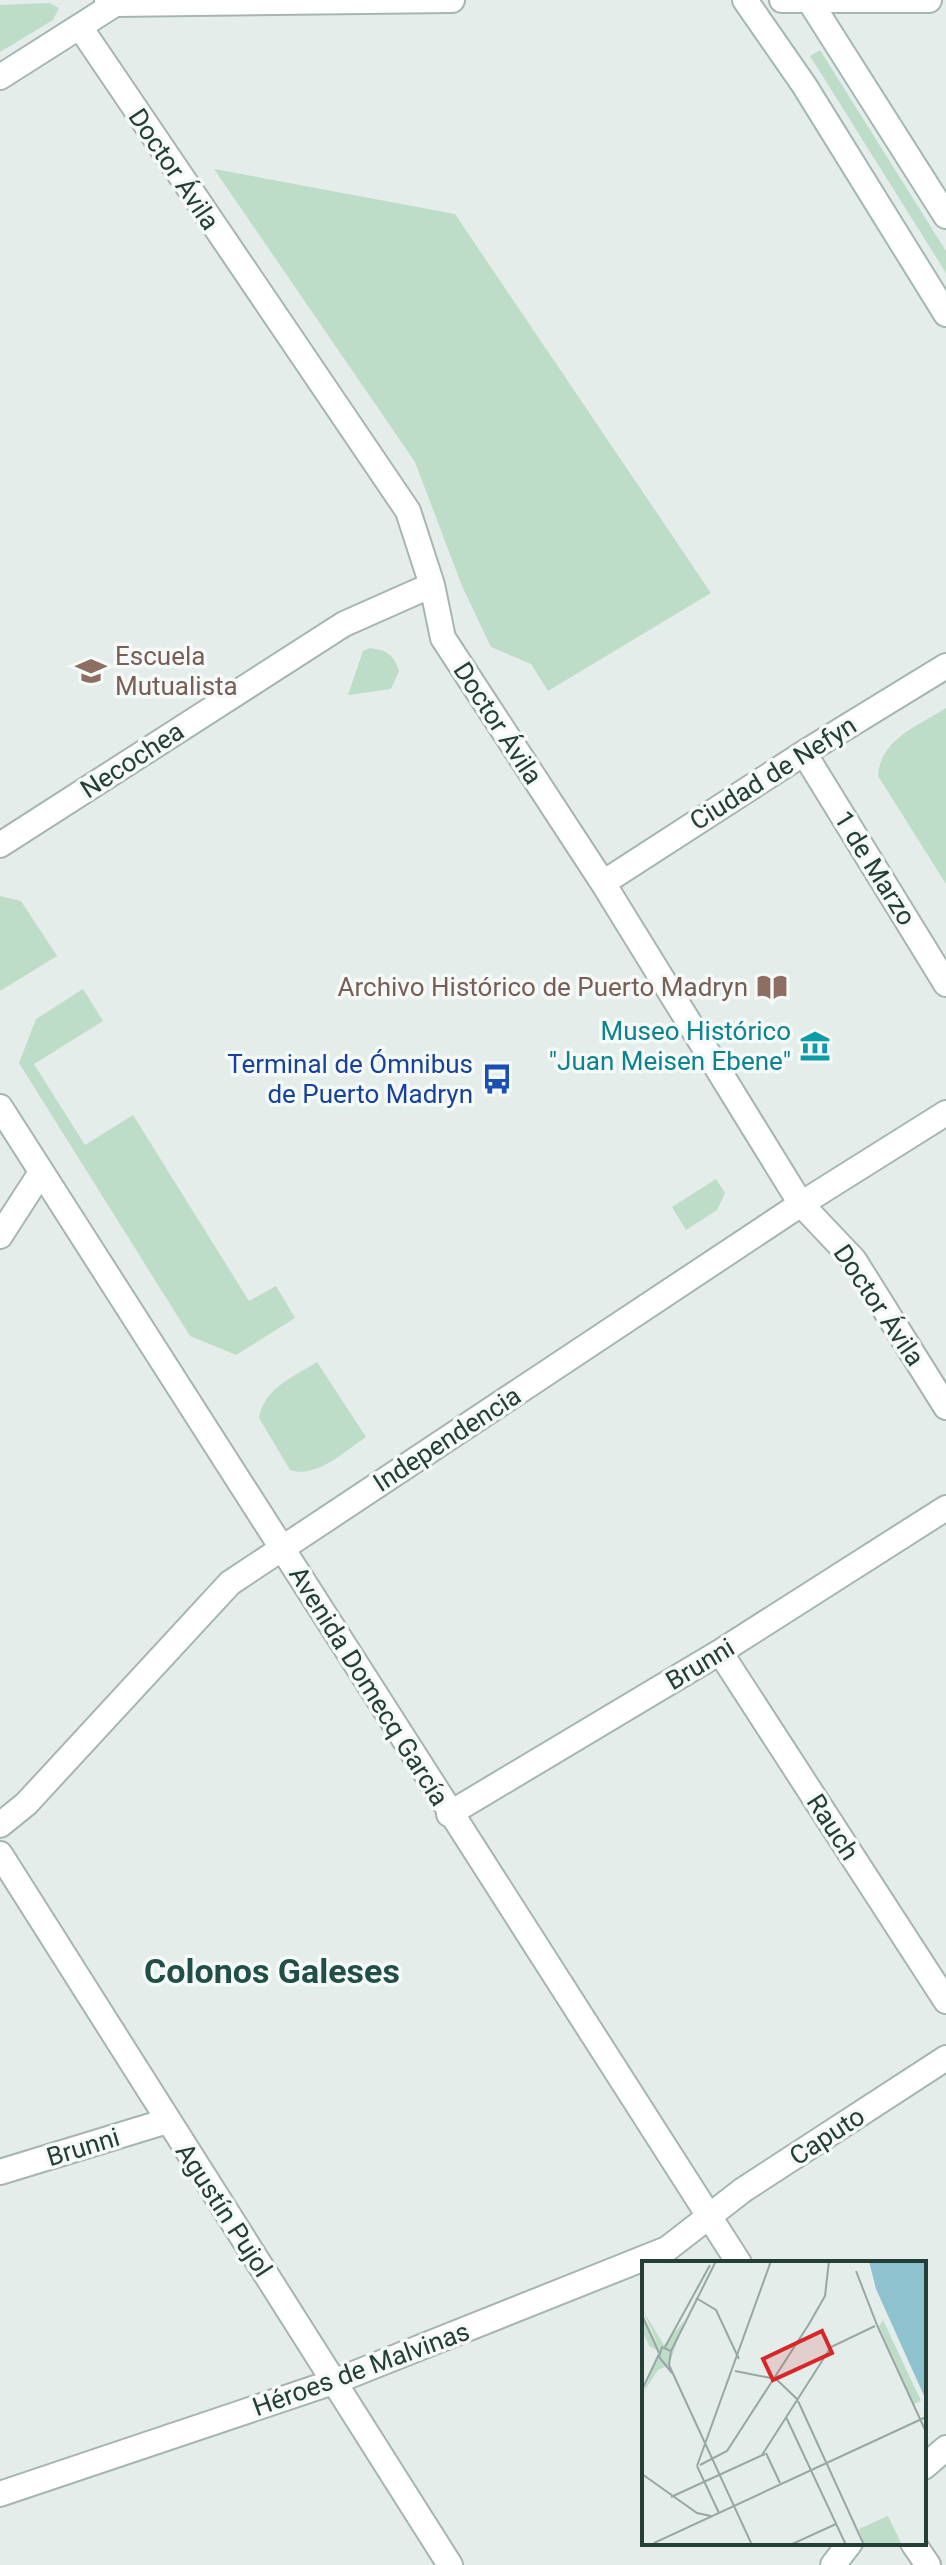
<svg xmlns="http://www.w3.org/2000/svg" width="946" height="2565" font-family="Roboto,sans-serif">
  <rect width="100%" height="100%" fill="#e4edea"/>
  <path fill="#beddc8" d="M 49,3 L 59,8 L 53,20 L 0,52 L 0,5 Z
    M 820,50 L 946,251 L 946,273 L 810,56 Z
    M 214,169 L 455,214 L 711,593 L 548,691 L 531,664 L 491,647 L 462,586 L 415,462 Z
    M 370,648 C 387,650 394,655 399,671 L 391,689 L 348,695 L 363,651 Z
    M 946,708 L 946,884 L 878,776 C 880,739 918,726 946,708 Z
    M 0,896 L 21,901 L 57,956 L 0,991 Z
    M 83,989 L 103,1021 L 34,1064 L 85,1145 L 133,1115 L 249,1301 L 276,1286 L 295,1318 L 236,1355 L 190,1336 L 19,1063 L 36,1019 Z
    M 716,1179 L 725,1193 L 717,1210 L 686,1230 L 672,1207 Z
    M 317,1362 L 366,1437 C 345,1451 316,1479 290,1470 L 259,1418 C 264,1388 292,1378 317,1362 Z"/>
  <g fill="none" stroke-linecap="round" stroke-linejoin="round">
    <g stroke="#a7b5b1" stroke-width="28">
      <path id="minor" d="M 107,0 L 115,4 L 452,0
        M 782,0 L 929,0
        M 80,27 L 408,511 L 432,585 L 443,638 L 603,883 L 801,1204 L 854,1260 L 946,1407
        M 0,77 L 115,4
        M 804,753 L 946,984
        M 0,845 L 344,624 L 432,585
        M 603,883 L 804,753 L 946,666
        M 0,1236 L 40,1174
        M 720,1652 L 946,2001
        M 449,1814 L 720,1652 L 946,1508
        M 0,1825 L 26,1804 L 230,1583 L 801,1204 L 946,1113
        M 0,1854 L 450,2565
        M 0,2172 L 167,2121
        M 0,2494 L 336,2381 L 667,2249 L 743,2190 L 946,2058"/>
    </g>
    <g stroke="#a7b5b1" stroke-width="28">
      <path id="tertiary" d="M 0,1107 L 739,2263
        M 913,2543 L 928,2565"/>
    </g>
    <g stroke="#a3b8b2" stroke-width="28">
      <path id="secondary" d="M 745,0 L 804,85 L 946,314
        M 809,0 L 946,216
        M 924,2467 L 946,2448
        M 833,2565 L 850,2543"/>
    </g>
    <use href="#minor" stroke="#fff" stroke-width="24"/>
    <use href="#tertiary" stroke="#fff" stroke-width="24"/>
    <use href="#secondary" stroke="#fff" stroke-width="24"/>
  </g>
  <defs>
    <g id="school-bare" transform="scale(2.4)"><path d="M0-5L7-2L0 1L-7-2ZM-4 1L0 2.5L4 1V4Q0 6-4 4Z" fill="#8d6e63" stroke="#f5f9f7" stroke-width="2.5" paint-order="stroke"/></g>
    <g id="library-bare" transform="scale(2.4)"><path d="M-6-4Q-3-5.5-.7-3.5V5Q-3 3-6 4ZM6-4Q3-5.5 .7-3.5V5Q3 3 6 4Z" fill="#8d6e63" stroke="#f5f9f7" stroke-width="2.5" paint-order="stroke"/></g>
    <g id="museum-bare" transform="scale(2.4)"><path d="M0-6L6-3V-2H-6V-3ZM-5-1h2V3h-2ZM-1-1h2V3h-2ZM3-1h2V3H3ZM-6 4H6V6H-6Z" fill="#0f9aa8" stroke="#f5f9f7" stroke-width="2.5" paint-order="stroke"/></g>
    <g id="bus-bare" transform="scale(2.4)"><path d="M-5-6H5V4H4V6H2V4H-2V6H-4V4H-5ZM-3.5-4V0h7V-4ZM-3.5 1.2v1.5H-2V1.2ZM2 1.2v1.5H3.5V1.2Z" fill="#1a4fb4" stroke="#f5f9f7" stroke-width="2.5" paint-order="stroke"/></g>
  </defs>
  <g fill-rule="evenodd">
    <use href="#school-bare" x="91" y="671"/>
    <use href="#library-bare" x="772" y="987"/>
    <use href="#museum-bare" x="815" y="1046"/>
    <use href="#bus-bare" x="497" y="1079"/>
  </g>
  <g text-anchor="middle" dominant-baseline="central" stroke-width="7" stroke-linejoin="round" paint-order="stroke">
    <g font-size="26" fill="#243e38" stroke="#f5f9f7">
      <text transform="translate(174 169) rotate(56)">Doctor Ávila</text>
      <text transform="translate(498 723) rotate(57)">Doctor Ávila</text>
      <text transform="translate(132 760) rotate(-33)">Necochea</text>
      <text transform="translate(773 773) rotate(-32)">Ciudad de Nefyn</text>
      <text transform="translate(875 868) rotate(58)">1 de Marzo</text>
      <text transform="translate(879 1305) rotate(56)">Doctor Ávila</text>
      <text transform="translate(447 1439) rotate(-33)">Independencia</text>
      <text transform="translate(700 1664) rotate(-31)">Brunni</text>
      <text transform="translate(369 1686) rotate(58)">Avenida Domecq García</text>
      <text transform="translate(833 1827) rotate(57)">Rauch</text>
      <text transform="translate(827 2136) rotate(-33)">Caputo</text>
      <text transform="translate(83 2147) rotate(-17)">Brunni</text>
      <text transform="translate(224 2210) rotate(57)">Agustín Pujol</text>
      <text transform="translate(361 2369) rotate(-20)">Héroes de Malvinas</text>
    </g>
    <g font-size="26" fill="#785e54" stroke="#f5f9f7" text-anchor="start">
      <text x="115" y="656">Escuela<tspan x="115" dy="30">Mutualista</tspan></text>
      <text x="748" y="987" text-anchor="end">Archivo Histórico de Puerto Madryn</text>
    </g>
    <g font-size="26" fill="#0d838f" stroke="#f5f9f7" text-anchor="end">
      <text x="791" y="1031">Museo Histórico<tspan x="791" dy="30">"Juan Meisen Ebene"</tspan></text>
    </g>
    <g font-size="26" fill="#164399" stroke="#f5f9f7" text-anchor="end">
      <text x="473" y="1064">Terminal de Ómnibus<tspan x="473" dy="30">de Puerto Madryn</tspan></text>
    </g>
    <g font-size="34" font-weight="bold" fill="#214f47" stroke="#f5f9f7">
      <text x="272" y="1971">Colonos Galeses</text>
    </g>
  </g>
  <g transform="translate(642 2261)">
    <rect width="284" height="284" fill="#e4edea"/>
    <path d="M 0,48 L 22,84 L 42,60 L 27,104 L 16,109 L 1,132 L 18,90 L 8,86 L 0,70 L 0,55 L 16,83 ZM 241,59 L 279,140 L 272,143 L 237,65 ZM 246,255 L 260,284 L 222,284 L 217,268 Z" fill="#beddc8"/>
    <path d="M 227,0 L 284,0 L 284,139 L 234,28 Z" fill="#8fc2cf"/>
    <path fill="none" stroke="#97a7a3" stroke-width="2" d="M 214,10 L 235,64M 54,37 L 74,49 L 97,98M 0,54 L 17,92M 235,64 L 284,171M 23,86 L 68,4M 29,90 L 74,0M 93,110 L 134,118 L 155,138M 30,112 L 17,96 L 20,86 L 29,90 L 27,104 L 110,284M 0,129 L 17,93M 156,140 L 222,284M 144,156 L 204,284M 124,192 L 138,222M 120,194 L 189,86 L 233,65M 58,204 L 85,190 L 167,63 L 183,35 L 187,0M 55,205 L 129,0M 55,205 L 77,252M 0,213 L 55,252 L 69,255M 29,236 L 123,193M 12,282 L 284,156M 148,284 L 194,263"/>
    <path fill="#d62828" fill-opacity="0.15" stroke="#d62828" stroke-width="4" d="M 180,70 L 190,92 L 131,119 L 121,98 Z"/>
    <rect width="284" height="284" fill="none" stroke="#243e38" stroke-width="4"/>
  </g>
</svg>
